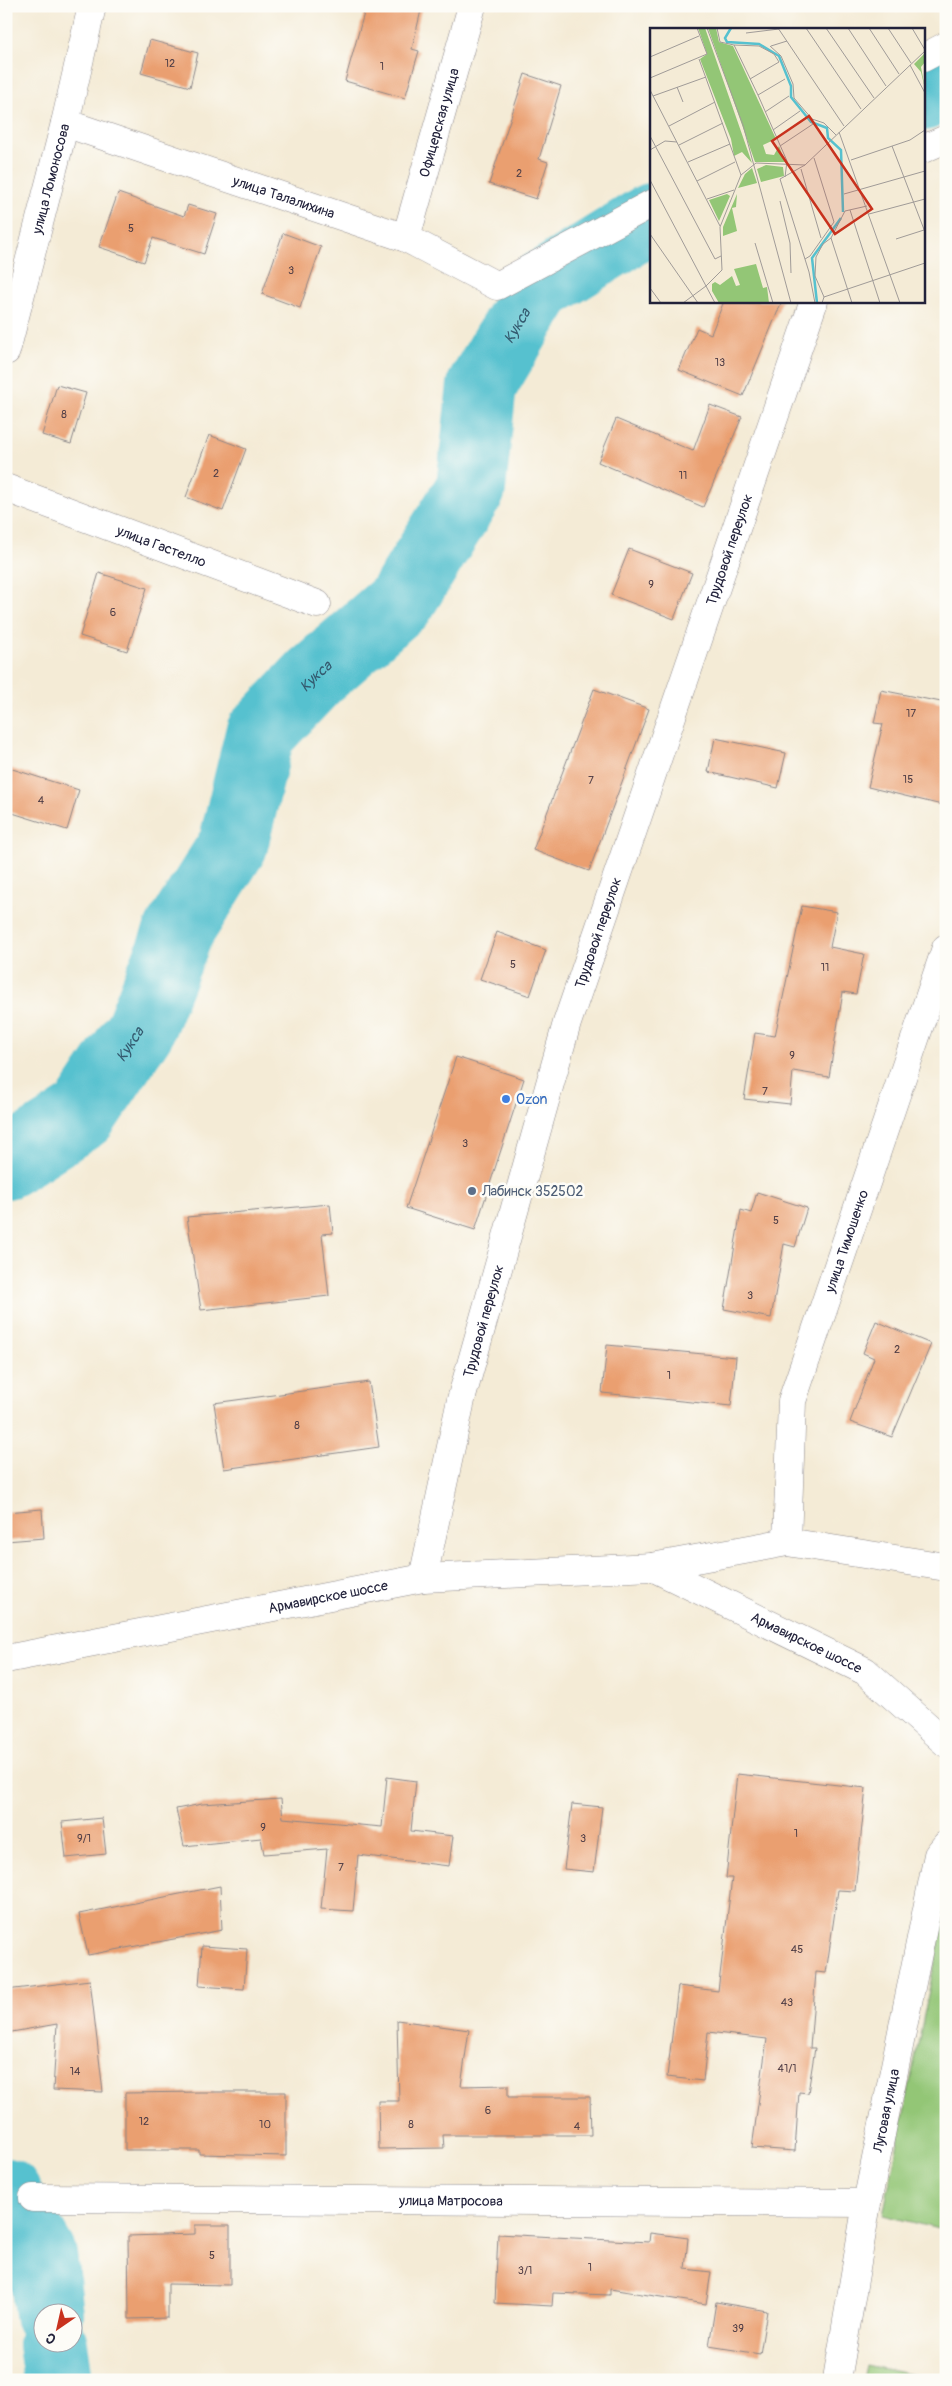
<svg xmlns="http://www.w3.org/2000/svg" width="952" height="2386" font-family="Pangolin,sans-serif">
  <rect width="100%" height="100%" fill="#fdfcf7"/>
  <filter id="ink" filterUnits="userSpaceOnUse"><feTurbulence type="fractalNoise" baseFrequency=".02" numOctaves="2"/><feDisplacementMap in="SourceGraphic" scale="10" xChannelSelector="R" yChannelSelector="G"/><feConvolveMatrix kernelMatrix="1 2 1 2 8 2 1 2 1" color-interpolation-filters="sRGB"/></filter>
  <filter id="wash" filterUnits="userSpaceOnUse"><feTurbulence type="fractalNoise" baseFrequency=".0096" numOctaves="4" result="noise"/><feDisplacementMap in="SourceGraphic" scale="20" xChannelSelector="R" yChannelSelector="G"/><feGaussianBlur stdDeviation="1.12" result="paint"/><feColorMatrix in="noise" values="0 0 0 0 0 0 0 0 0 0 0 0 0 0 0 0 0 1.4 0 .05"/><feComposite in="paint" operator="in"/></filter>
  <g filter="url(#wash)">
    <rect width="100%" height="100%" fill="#f4ebd6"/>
    <path fill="#93c676" stroke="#5a7458" d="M 946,1907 L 946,2226 L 942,2230 L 883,2215 Z
      M 866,2365 L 937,2380 L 863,2380 Z"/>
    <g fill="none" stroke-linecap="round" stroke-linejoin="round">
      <g stroke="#56c1cf" stroke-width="70">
        <path d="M 923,96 L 946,83"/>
        <path id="s1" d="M 6,1164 L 83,1115 L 140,1029 L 179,931 L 233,845 L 260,734 L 314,677 L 401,601 L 471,488 L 482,385 L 540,287 L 651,218"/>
        <path d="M 6,2193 L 42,2255 L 49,2314"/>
        <path d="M 53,2344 L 58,2380"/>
      </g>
    </g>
    <g id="blocks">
      <path fill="#ea9f6f" d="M 366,6 L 422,6 L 412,49 L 419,51 L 405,98 L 345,81 Z
        M 150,40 L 198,53 L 190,87 L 141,73 Z
        M 525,74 L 561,86 L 539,159 L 548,162 L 536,199 L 489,184 Z
        M 118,193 L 184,216 L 188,205 L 217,214 L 204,254 L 153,238 L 144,262 L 99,247 Z
        M 283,233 L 321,247 L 300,308 L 262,294 Z
        M 724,301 L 782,301 L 743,396 L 679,370 L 697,328 L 711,334 Z
        M 57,385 L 86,393 L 71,444 L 42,435 Z
        M 710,405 L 742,417 L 703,507 L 598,462 L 616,419 L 693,451 Z
        M 209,435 L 246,449 L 223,511 L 186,497 Z
        M 629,549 L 692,573 L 674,619 L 611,595 Z
        M 99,573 L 147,588 L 127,651 L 80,636 Z
        M 594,689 L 649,709 L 589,871 L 533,850 Z
        M 881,690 L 946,703 L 946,806 L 868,787 L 883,724 L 874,723 Z
        M 715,738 L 786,753 L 778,788 L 708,772 Z
        M 6,767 L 79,790 L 67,830 L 6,811 Z
        M 802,906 L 837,912 L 830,947 L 864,954 L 856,994 L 843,992 L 829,1077 L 793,1071 L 790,1104 L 744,1099 L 755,1033 L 775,1036 Z
        M 497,932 L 546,950 L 530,996 L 480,979 Z
        M 456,1057 L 524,1079 L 475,1230 L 406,1208 Z
        M 757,1192 L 807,1208 L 795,1247 L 784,1244 L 771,1318 L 724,1309 L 741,1210 L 751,1213 Z
        M 330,1204 L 333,1233 L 322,1234 L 329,1296 L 201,1310 L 187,1217 Z
        M 876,1321 L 931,1344 L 892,1437 L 850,1422 L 874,1358 L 863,1353 Z
        M 607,1345 L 736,1357 L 731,1406 L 602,1393 Z
        M 369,1382 L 379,1447 L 224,1469 L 214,1403 Z
        M 42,1509 L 44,1538 L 6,1541 L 6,1512 Z
        M 737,1774 L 866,1788 L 855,1891 L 838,1890 L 826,1973 L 816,1972 L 810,2048 L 815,2048 L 808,2093 L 799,2092 L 795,2151 L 752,2148 L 767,2039 L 708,2032 L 703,2081 L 667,2077 L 678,1986 L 718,1991 L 732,1878 L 726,1878 Z
        M 387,1777 L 416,1781 L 411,1831 L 453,1836 L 449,1866 L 358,1855 L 353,1911 L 321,1909 L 327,1849 L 264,1854 L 261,1838 L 184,1846 L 176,1809 L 202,1804 L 281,1799 L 283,1818 L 382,1827 Z
        M 572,1804 L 602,1807 L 594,1872 L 564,1869 Z
        M 102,1818 L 106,1854 L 66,1858 L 62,1822 Z
        M 220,1886 L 222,1930 L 88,1955 L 79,1914 Z
        M 202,1946 L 247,1949 L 244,1989 L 199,1986 Z
        M 90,1980 L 103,2092 L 53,2090 L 57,2024 L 6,2033 L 6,1990 Z
        M 397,2020 L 469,2030 L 461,2086 L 508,2085 L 508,2097 L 590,2097 L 591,2135 L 443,2135 L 444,2148 L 379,2149 L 378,2101 L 399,2101 Z
        M 200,2092 L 286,2092 L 286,2156 L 199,2154 L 199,2150 L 125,2150 L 125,2093 Z
        M 195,2225 L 230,2225 L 230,2285 L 168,2284 L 168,2318 L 129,2319 L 128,2236 L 195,2234 Z
        M 650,2233 L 688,2238 L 685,2269 L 711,2272 L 706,2304 L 610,2289 L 610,2295 L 553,2293 L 552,2306 L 495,2303 L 498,2234 L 649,2242 Z
        M 716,2302 L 767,2311 L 760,2354 L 709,2346 Z"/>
    </g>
  </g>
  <g filter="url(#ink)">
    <use href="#blocks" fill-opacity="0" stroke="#8b8688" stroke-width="1"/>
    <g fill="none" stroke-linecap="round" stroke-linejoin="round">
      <g stroke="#8b8688" stroke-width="29">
        <g id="street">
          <path d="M 923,58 L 946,46"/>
          <path id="s2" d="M 65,123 L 406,238 L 497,286 L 651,204"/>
          <path d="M 923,149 L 946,139"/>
          <path id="s3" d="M 406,238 L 472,6"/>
          <path id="s4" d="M 6,488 L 317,604"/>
          <path id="s5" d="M 787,1542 L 792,1401 L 946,948"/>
          <path d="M 652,1567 L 787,1542 L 946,1567"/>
          <path id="s6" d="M 423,1578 L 461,1400 L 567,1023 L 814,301"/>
          <path id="s7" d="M 33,2198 L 867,2203"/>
          <path id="s8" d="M 837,2380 L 867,2203 L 938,1855 L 946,1845"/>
        </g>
      </g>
      <g stroke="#8b8688" stroke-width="29">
        <g id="secondary">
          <path id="s9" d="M 6,351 L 65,123 L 92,6"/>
          <path id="s10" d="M 6,1659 L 423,1578 L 652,1567 L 865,1671 L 946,1743"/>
        </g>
      </g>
      <use href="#street" stroke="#fff" stroke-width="28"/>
      <use href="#secondary" stroke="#fff" stroke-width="28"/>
    </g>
  </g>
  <circle fill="#3f7fe0" stroke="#fdfcf7" stroke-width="2" cx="506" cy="1099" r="5"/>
  <circle fill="#5c6f8a" stroke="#fdfcf7" stroke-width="2" cx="472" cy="1191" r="5"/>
  <g text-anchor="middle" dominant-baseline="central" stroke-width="5" stroke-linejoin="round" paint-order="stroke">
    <g font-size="11" fill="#544148">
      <text x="170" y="63">12</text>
      <text x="382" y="66">1</text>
      <text x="519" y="173">2</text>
      <text x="131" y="228">5</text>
      <text x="291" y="270">3</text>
      <text x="720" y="362">13</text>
      <text x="64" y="414">8</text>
      <text x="216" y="473">2</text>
      <text x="683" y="475">11</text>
      <text x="651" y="584">9</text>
      <text x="113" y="612">6</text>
      <text x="911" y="713">17</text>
      <text x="908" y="779">15</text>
      <text x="591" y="780">7</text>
      <text x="41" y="800">4</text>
      <text x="513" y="964">5</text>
      <text x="825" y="967">11</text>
      <text x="792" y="1055">9</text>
      <text x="765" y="1091">7</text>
      <text x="465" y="1143">3</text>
      <text x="776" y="1220">5</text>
      <text x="750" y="1295">3</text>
      <text x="897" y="1349">2</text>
      <text x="669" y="1375">1</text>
      <text x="297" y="1425">8</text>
      <text x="263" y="1827">9</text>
      <text x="796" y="1833">1</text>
      <text x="84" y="1838">9/1</text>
      <text x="583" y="1838">3</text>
      <text x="341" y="1867">7</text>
      <text x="797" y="1949">45</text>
      <text x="787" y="2002">43</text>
      <text x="787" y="2068">41/1</text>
      <text x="75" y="2071">14</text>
      <text x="488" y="2110">6</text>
      <text x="144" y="2121">12</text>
      <text x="265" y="2124">10</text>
      <text x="411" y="2124">8</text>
      <text x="577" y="2126">4</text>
      <text x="212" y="2255">5</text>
      <text x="590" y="2267">1</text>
      <text x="525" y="2270">3/1</text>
      <text x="738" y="2328">39</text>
    </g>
    <g font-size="14" fill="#22223b" stroke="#fdfcf7">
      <text stroke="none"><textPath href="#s3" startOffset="120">Офицерская улица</textPath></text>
      <text stroke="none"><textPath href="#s9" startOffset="178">улица Ломоносова</textPath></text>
      <text stroke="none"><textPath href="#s2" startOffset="231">улица Талалихина</textPath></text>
      <text stroke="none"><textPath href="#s4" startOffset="166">улица Гастелло</textPath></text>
      <text stroke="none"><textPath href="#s6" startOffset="1074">Трудовой переулок</textPath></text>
      <text stroke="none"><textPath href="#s6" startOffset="669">Трудовой переулок</textPath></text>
      <text stroke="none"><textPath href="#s5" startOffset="310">улица Тимошенко</textPath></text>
      <text stroke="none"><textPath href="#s6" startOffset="264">Трудовой переулок</textPath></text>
      <text stroke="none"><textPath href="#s10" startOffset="328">Армавирское шоссе</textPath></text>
      <text stroke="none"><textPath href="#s10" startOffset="826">Армавирское шоссе</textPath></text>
      <text stroke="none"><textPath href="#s8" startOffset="274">Луговая улица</textPath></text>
      <text stroke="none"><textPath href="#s7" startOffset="418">улица Матросова</textPath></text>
    </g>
    <g font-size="14" fill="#366cbe" stroke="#fdfcf7" text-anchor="start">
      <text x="516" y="1099">Ozon</text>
    </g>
    <g font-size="14" fill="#4e5e75" stroke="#fdfcf7" text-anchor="start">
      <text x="482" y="1191">Лабинск 352502</text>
    </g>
    <g font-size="15" font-style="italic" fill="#345a6f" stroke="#fdfcf7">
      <text stroke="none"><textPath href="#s1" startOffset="1015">Кукса</textPath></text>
      <text stroke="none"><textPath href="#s1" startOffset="596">Кукса</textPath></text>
      <text stroke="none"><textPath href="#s1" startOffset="176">Кукса</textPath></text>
    </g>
  </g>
  <g transform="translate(650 28)">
    <rect width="275" height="275" fill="#f4ebd6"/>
    <path d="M 48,0 L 55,0 L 102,135 L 92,124 L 84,128 L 81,111 L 50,31 L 57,26 ZM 58,0 L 66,0 L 69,14 L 83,18 L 126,111 L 113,117 L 116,126 L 124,127 L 129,118 L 135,134 L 105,134 ZM 275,25 L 275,34 L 271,39 L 275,61 L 271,44 L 264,36 ZM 116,137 L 133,139 L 134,148 L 111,154 L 107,141 ZM 102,140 L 107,155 L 88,160 L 95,146 ZM 77,166 L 80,168 L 69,193 L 59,172 ZM 87,166 L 86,179 L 82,180 L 87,203 L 73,208 L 73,199 ZM 106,236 L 113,260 L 117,259 L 119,275 L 69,275 L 62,263 L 62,256 L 65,254 L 70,257 L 82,248 L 86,258 L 90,257 L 84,241 Z" fill="#93c676"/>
    <path fill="none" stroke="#56c1cf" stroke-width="2.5" d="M 81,0 L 75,10 L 77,14 L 109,16 L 129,28 L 141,58 L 141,69 L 161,94 L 177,100 L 178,110 L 191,122 L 193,184M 167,275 L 162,230 L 191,190"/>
    <path fill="none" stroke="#a09b98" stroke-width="1" d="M 57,0 L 93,97 L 141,275M 67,0 L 70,14 L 84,17 L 108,67 L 137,133 L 135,149M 128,0 L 194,98M 156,0 L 211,81M 176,0 L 224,70M 198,0 L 236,58M 219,0 L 249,46M 238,0 L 261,35M 262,0 L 275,22M 96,5 L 129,1M 84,17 L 109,18 L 124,26 L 129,34 L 100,51M 120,18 L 131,28 L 143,56 L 144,70 L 162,91 L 174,95 L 186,107M 121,18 L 137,13M 0,29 L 49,8M 49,31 L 91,147M 260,37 L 275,65M 0,50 L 57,26 L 47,0M 27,59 L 33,74M 0,62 L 70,198M 108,67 L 135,51M 3,68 L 56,49M 115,84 L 139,68M 19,98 L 65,74M 123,102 L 150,83M 189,104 L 250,275M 0,108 L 65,231 L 71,228M 29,117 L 73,95M 130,118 L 163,96M 242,118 L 275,204M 0,122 L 15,113 L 27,114M 201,132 L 260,112 L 275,102M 38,134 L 80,116M 155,137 L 130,151 L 159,244 L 165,275M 151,141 L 171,210M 0,152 L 56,258 L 33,275M 47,153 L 85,134M 194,166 L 275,143M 57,171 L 84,162M 130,173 L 140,215 L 141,245M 200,182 L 230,275M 219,186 L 275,171M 0,206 L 48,275M 181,210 L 202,275M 246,211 L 274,202M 105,215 L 123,275M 155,231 L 160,228 L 184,194 L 164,130M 0,260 L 11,275M 174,269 L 275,235M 65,275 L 56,258 L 72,242 L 70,199 L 91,147 L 106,135 L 155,137 L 275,23M 172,275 L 174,269 L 165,248 L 166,229 L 173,216 L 181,210 L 195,183 L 217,178"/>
    <path fill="#c8321e" fill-opacity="0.15" stroke="#c8321e" stroke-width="2.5" d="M 159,88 L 222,181 L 185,206 L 122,113 Z"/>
    <rect width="275" height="275" fill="none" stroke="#22223b" stroke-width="2.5"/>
  </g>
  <rect width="952" height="2386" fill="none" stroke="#fdfcf7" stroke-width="25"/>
  <g transform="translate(58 2328) rotate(214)"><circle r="24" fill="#fdfcf7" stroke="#a5a5ac"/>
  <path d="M0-4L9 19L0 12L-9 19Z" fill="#c8321e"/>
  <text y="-8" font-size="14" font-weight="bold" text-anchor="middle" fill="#22223b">С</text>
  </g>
</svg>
